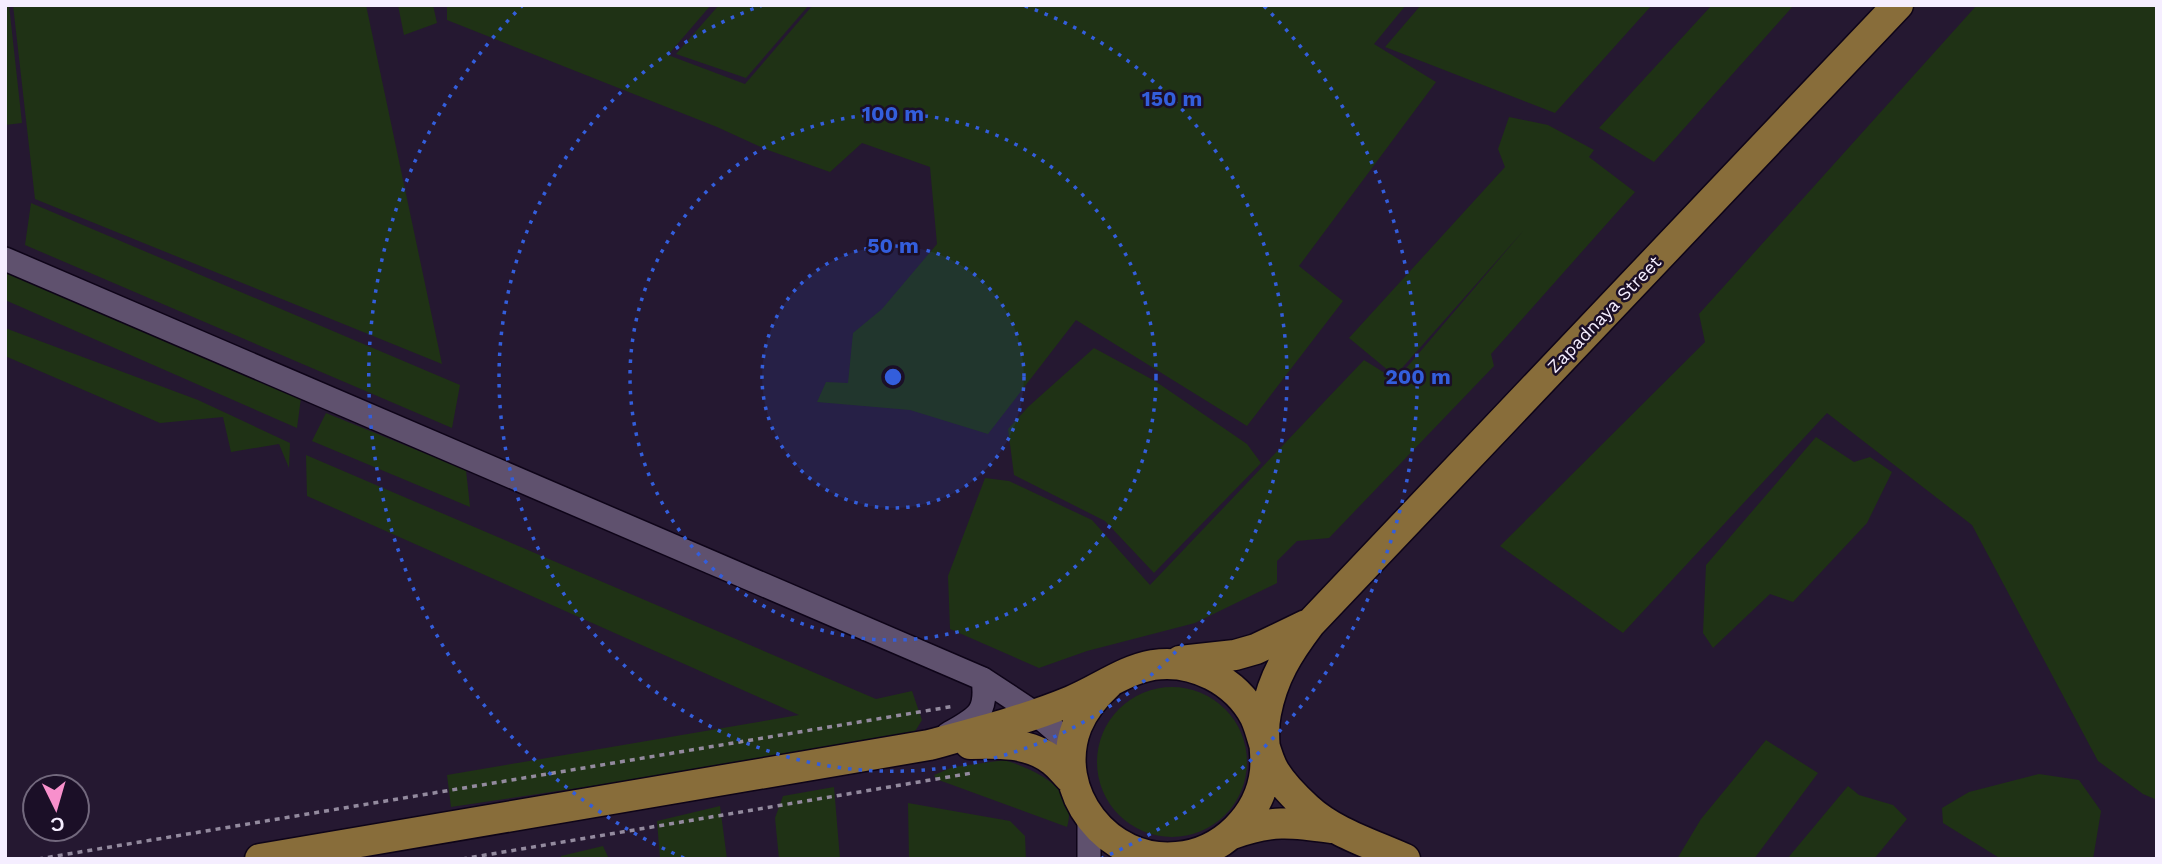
<svg xmlns="http://www.w3.org/2000/svg" width="2162" height="864" font-family="'Work Sans',sans-serif">
  <rect width="100%" height="100%" fill="#251831"/>
  <path fill="#1f3215" d="M 5,5 L 9,5 L 22,123 L 5,125 Z
    M 13,5 L 366,5 L 442,364 L 35,199 Z
    M 398,5 L 433,5 L 437,23 L 404,35 Z
    M 447,5 L 711,5 L 668,55 L 745,84 L 813,5 L 1406,5 L 1374,44 L 1436,82 L 1299,266 L 1343,301 L 1247,426 L 1076,320 L 988,434 L 910,410 L 817,402 L 826,382 L 848,383 L 853,333 L 882,309 L 937,244 L 930,167 L 862,143 L 830,172 L 765,149 L 717,127 L 447,20 Z
    M 719,5 L 809,5 L 746,78 L 676,54 Z
    M 1421,5 L 1652,5 L 1555,113 L 1385,47 Z
    M 1712,5 L 1794,5 L 1654,162 L 1599,128 Z
    M 1977,5 L 2157,5 L 2157,800 L 2143,794 L 2098,761 L 1972,525 L 1827,413 L 1623,633 L 1500,546 L 1705,342 L 1699,314 Z
    M 1509,117 L 1548,125 L 1594,150 L 1589,157 L 1635,192 L 1491,354 L 1494,366 L 1329,538 L 1297,541 L 1277,561 L 1277,583 L 1195,623 L 1087,651 L 1039,668 L 950,629 L 948,576 L 985,478 L 1009,481 L 1092,520 L 1150,585 L 1364,360 L 1396,380 L 1524,230 L 1395,376 L 1349,338 L 1505,167 L 1498,149 Z
    M 31,203 L 460,385 L 452,428 L 25,245 Z
    M 5,272 L 301,398 L 297,428 L 5,300 Z
    M 5,328 L 198,400 L 290,443 L 289,468 L 279,444 L 231,452 L 223,417 L 160,423 L 5,356 Z
    M 1094,348 L 1155,381 L 1247,444 L 1261,463 L 1154,573 L 1105,521 L 1014,475 L 1008,429 L 1028,407 Z
    M 326,413 L 466,470 L 470,507 L 312,441 Z
    M 1816,437 L 1854,462 L 1870,457 L 1892,472 L 1867,523 L 1793,602 L 1770,594 L 1713,648 L 1703,633 L 1706,565 Z
    M 306,455 L 876,699 L 912,691 L 922,720 L 911,738 L 451,807 L 447,775 L 799,715 L 307,496 Z
    M1097 762a75 75 0 1 1 150 0a75 75 0 1 1-150 0Z
    M 1766,740 L 1818,773 L 1754,859 L 1677,859 L 1701,819 Z
    M 1005,760 C 1034,770 1079,788 1067,827 L 936,779 L 934,775 L 953,767 Z
    M 2039,774 L 2079,780 L 2101,811 L 2093,859 L 2001,859 L 1943,823 L 1942,808 L 1969,792 Z
    M 1848,786 L 1859,795 L 1893,805 L 1907,819 L 1874,859 L 1787,859 Z
    M 834,787 L 840,859 L 779,859 L 775,818 L 783,796 Z
    M 908,803 L 1010,821 L 1025,836 L 1026,859 L 909,859 Z
    M 720,806 L 727,859 L 660,859 L 657,821 Z
    M 603,846 L 609,859 L 561,859 L 561,856 Z"/>
  <g fill="none" stroke-linecap="round" stroke-linejoin="round">
    <g stroke="#0e0418" stroke-width="26">
      <path id="minor" d="M 5,259 L 983,679 L 1036,714 L 1072,745
        M 948,734 C 976,718 988,714 983,679
        M 1089,818 L 1089,859"/>
    </g>
    <g stroke="#0e0418" stroke-width="33">
      <path id="major" d="M 1180,661 L 1235,655 L 1256,649 L 1306,625
        M 1108,684 C 1095,696 1084,709 1077,726 C 1051,792 1108,864 1177,857 C 1222,853 1260,816 1265,771 C 1267,750 1261,736 1266,713 C 1273,677 1288,653 1310,624 L 1898,5
        M 970,744 C 997,743 1030,742 1053,761 C 1060,766 1066,775 1073,781
        M 1232,834 C 1272,820 1290,822 1331,828
        M 260,859 L 929,745 C 977,732 1025,720 1071,701 C 1098,690 1124,670 1153,665 C 1194,659 1236,681 1255,717 C 1263,734 1265,756 1275,772 C 1283,785 1296,798 1307,808 C 1334,833 1372,844 1405,859"/>
    </g>
    <path stroke="#938a9e" stroke-width="3.5" stroke-dasharray="5 5" stroke-linecap="butt" d="M 38,859 L 955,706
      M 462,859 L 972,773"/>
    <use href="#minor" stroke="#5f516e" stroke-width="23"/>
    <use href="#major" stroke="#886d3a" stroke-width="30"/>
  </g>
  <circle cx="893" cy="377" r="131" fill="#335edc" fill-opacity=".12"/>
  <g fill="none" stroke="#335edc" stroke-width="3.5" stroke-dasharray="3.5 7">
    <circle cx="893" cy="377" r="131"/>
    <circle cx="893" cy="377" r="263"/>
    <path d="M1025 6A394 394 0 1 1 761 6"/>
    <path d="M684 858A525 525 0 0 1 522 6M1264 6A525 525 0 0 1 1102 858"/>
  </g>
  <g text-anchor="middle" dominant-baseline="central" stroke-width="5" stroke-linejoin="round" paint-order="stroke">
    <g font-size="18" fill="#f5eeff" stroke="#1b0f27">
      <text transform="translate(1604 314) rotate(-46)">Zapadnaya Street</text>
    </g>
  </g>
  <circle cx="893" cy="377" r="10" fill="#335edc" stroke="#1b0f27" stroke-width="3.5"/>
  <g font-size="21" text-anchor="middle" font-weight="bold" fill="#335edc" stroke="#1b0f27" stroke-width="5" stroke-linejoin="round" paint-order="stroke">
    <text x="1172" y="106">150 m</text>
    <text x="893" y="121">100 m</text>
    <text x="893" y="253">50 m</text>
    <text x="1418" y="384">200 m</text>
  </g>
  <rect width="2162" height="864" fill="none" stroke="#f5eeff" stroke-width="14"/>
  <g transform="translate(56 808) rotate(175)"><circle r="33" fill="#1b0f27" stroke="#72687d" stroke-width="2"/>
  <path d="M0-5L12 26L0 18L-12 26Z" fill="#f890cc"/>
  <text y="-10" font-size="19" font-weight="bold" text-anchor="middle" fill="#f5eeff">С</text>
  </g>
</svg>
